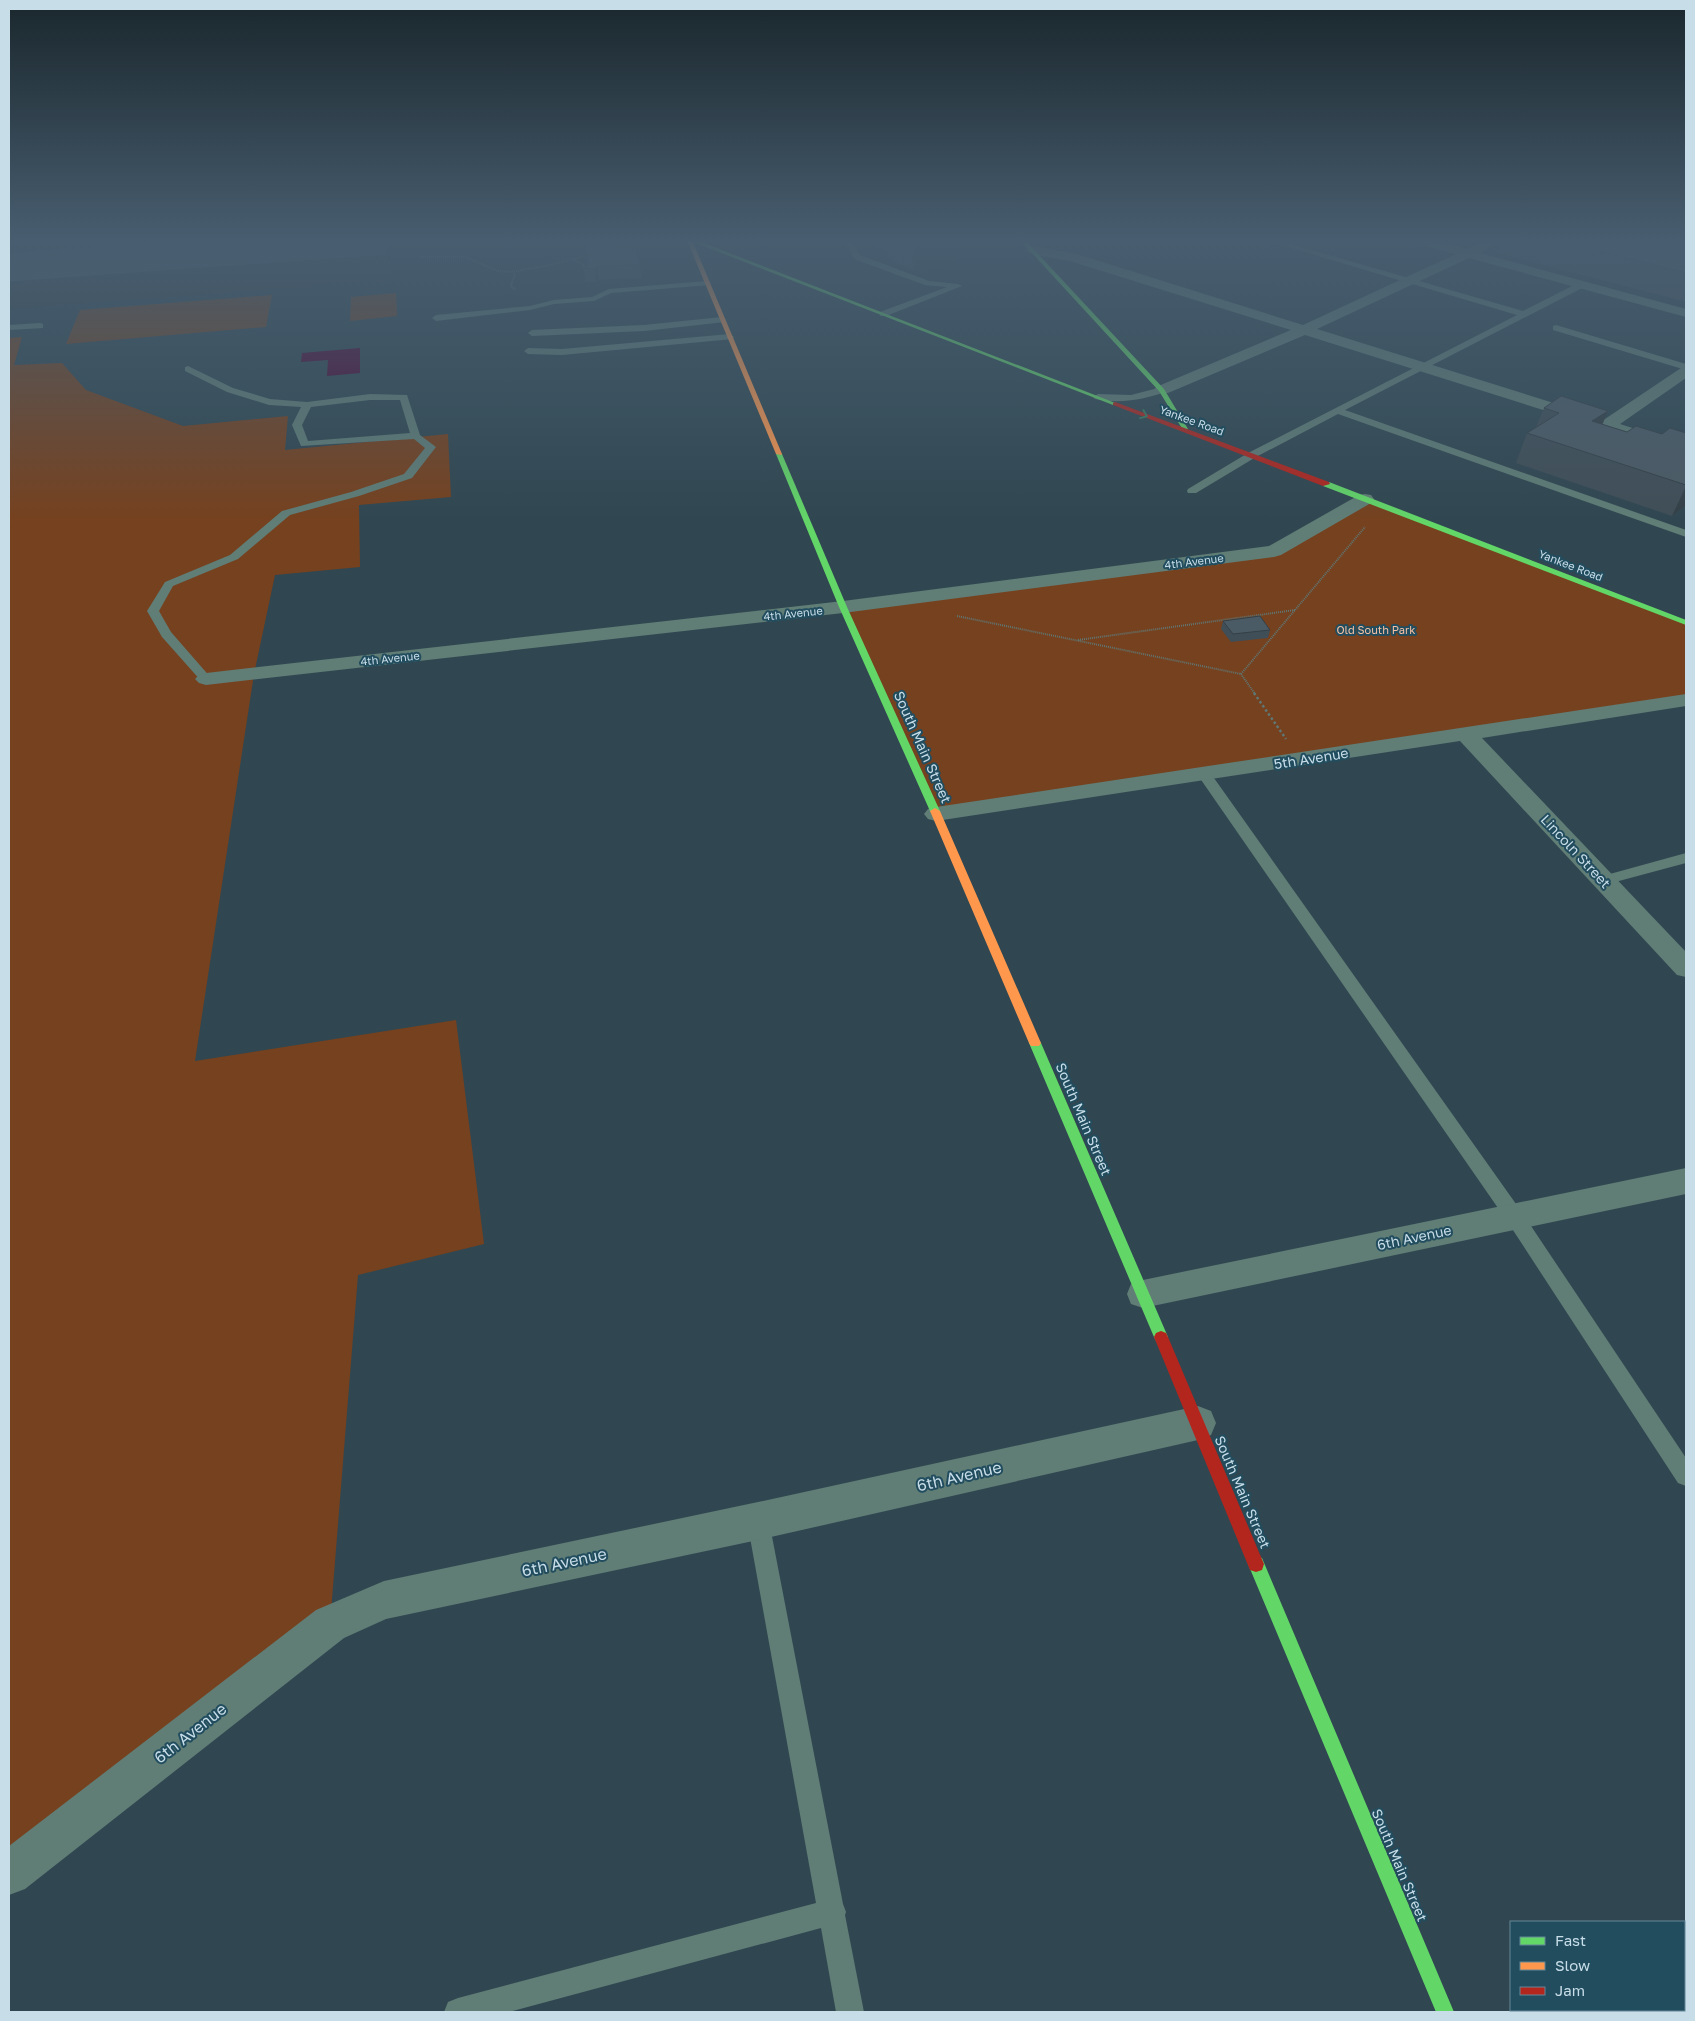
<svg xmlns="http://www.w3.org/2000/svg" width="1695" height="2021" font-family="'Golos Text',sans-serif">
  <rect width="100%" height="100%" fill="#304751"/>
  <path fill="#76411e" d="M 396,293 L 397,316 L 350,321 L 351,297 Z
    M 272,295 L 266,327 L 66,344 L 80,310 Z
    M 22,337 L 14,365 L 62,363 L 86,390 L 183,426 L 288,416 L 285,450 L 448,434 L 451,497 L 359,505 L 360,567 L 275,575 L 254,674 L 195,1061 L 456,1020 L 484,1244 L 358,1275 L 330,1624 L 9,1873 L 9,338 Z
    M 1365,499 L 1686,623 L 1686,700 L 936,814 L 843,607 L 1274,551 Z"/>
  <path fill="#4c0634" d="M 360,348 L 360,373 L 327,376 L 328,360 L 301,362 L 302,353 Z"/>
  <g fill="none" stroke-linecap="round" stroke-linejoin="round">
    <path stroke="#5f7775" stroke-width="2" stroke-dasharray="1 1" stroke-linecap="butt" d="M 607,248 L 624,240
      M 419,257 L 465,257 L 498,271 L 510,272 L 546,266 L 589,255
      M 574,260 L 584,265 L 585,272
      M 515,273 L 511,286 L 515,290
      M 957,616 L 1241,674 L 1255,694
      M 1078,640 L 1295,610
      M 1241,674 L 1365,527"/>
    <path stroke="#5f7775" stroke-width="2.5" stroke-dasharray="2.5 2.5" stroke-linecap="butt" d="M 1254,693 L 1286,739"/>
    <path fill="#607d76" fill-rule="evenodd" d="M 845,240 L 852,240 L 860,255 L 929,281 L 958,284 L 962,286 L 886,316 L 880,316 L 880,312 L 947,287 L 925,285 L 854,259 Z
      M 1264,240 L 1277,240 L 1523,311 L 1578,283 L 1584,283 L 1584,287 L 1345,410 L 1686,530 L 1686,537 L 1338,414 L 1256,457 L 1196,493 L 1188,493 L 1187,491 L 1188,489 L 1248,453 L 1517,315 Z
      M 707,281 L 711,283 L 710,285 L 611,293 L 594,301 L 554,304 L 530,310 L 436,321 L 432,318 L 436,315 L 530,306 L 554,300 L 592,297 L 609,289 Z
      M 722,317 L 726,320 L 725,322 L 644,331 L 532,336 L 528,333 L 532,330 L 644,325 Z
      M 40,323 L 43,324 L 43,328 L 9,330 L 9,325 Z
      M 1556,325 L 1686,364 L 1686,370 L 1553,330 L 1553,326 Z
      M 730,334 L 734,337 L 733,339 L 562,355 L 528,354 L 524,351 L 528,348 L 562,349 Z
      M 188,366 L 233,388 L 270,399 L 307,402 L 370,394 L 407,395 L 420,435 L 436,447 L 412,478 L 359,496 L 290,515 L 238,559 L 173,586 L 159,611 L 171,632 L 212,679 L 206,683 L 202,682 L 162,637 L 147,611 L 165,582 L 230,555 L 282,511 L 351,492 L 404,474 L 425,448 L 414,439 L 301,446 L 292,425 L 301,407 L 269,405 L 227,392 L 185,371 L 185,367 ZM 370,400 L 400,400 L 410,433 L 308,441 L 302,425 L 311,407 Z
      M 1162,387 L 1165,388 L 1165,392 C 1143,400 1118,404 1095,399 L 1093,397 L 1098,394 L 1131,395 Z
      M 1204,770 L 1209,771 L 1521,1211 L 1686,1458 L 1686,1486 L 1678,1483 L 1507,1221 L 1197,774 Z
      M 1686,853 L 1686,863 L 1604,885 L 1599,883 L 1597,880 L 1599,877 Z
      M 758,1510 L 766,1513 L 769,1521 L 843,1904 L 846,1912 L 845,1915 L 864,2012 L 836,2012 L 821,1928 L 509,2012 L 444,2012 L 448,2002 L 458,1998 L 816,1903 L 747,1521 L 750,1513 Z"/>
    <path fill="#607d76" fill-rule="evenodd" d="M 1412,240 L 1434,240 L 1467,249 L 1486,240 L 1503,240 L 1480,253 L 1686,309 L 1686,317 L 1469,258 L 1317,329 L 1605,419 L 1681,368 L 1686,367 L 1686,378 L 1620,424 L 1686,445 L 1686,455 L 1305,335 L 1168,393 L 1156,393 L 1154,390 L 1156,387 L 1291,330 L 1070,261 L 1031,254 L 1025,250 L 1031,246 L 1077,254 L 1303,325 L 1456,254 L 1414,243 Z
      M 1365,494 L 1371,495 L 1374,499 L 1371,503 L 1281,555 L 1274,557 L 843,613 L 206,685 L 199,683 L 195,679 L 199,675 L 206,673 L 843,601 L 1269,546 L 1359,495 Z
      M 1686,694 L 1686,706 L 1482,738 L 1686,952 L 1686,977 L 1677,975 L 1460,741 L 936,821 L 928,819 L 924,814 L 928,809 L 936,807 Z
      M 1686,1168 L 1686,1194 L 1143,1308 L 1131,1304 L 1127,1294 L 1131,1284 L 1143,1280 Z
      M 1198,1406 L 1211,1411 L 1216,1423 L 1211,1435 L 1198,1440 L 758,1540 L 386,1619 L 344,1638 L 25,1889 L 9,1895 L 9,1846 L 316,1610 L 384,1581 L 758,1502 Z"/>
    <path fill="#63d668" fill-rule="evenodd" d="M 378,240 L 410,240 L 350,246 L 347,244 Z
      M 688,240 L 696,240 L 1118,404 L 1113,405 Z
      M 1020,240 L 1025,240 L 1164,389 L 1188,429 L 1187,430 L 1183,430 L 1159,391 Z
      M 779,452 L 782,454 L 847,607 L 940,811 L 938,813 L 932,813 L 930,811 L 839,607 L 776,454 Z
      M 1323,482 L 1329,482 L 1686,620 L 1686,625 L 1323,486 Z
      M 1035,1039 L 1039,1040 L 1041,1043 L 1168,1337 L 1166,1341 L 1161,1343 L 1156,1341 L 1154,1337 L 1029,1043 L 1031,1040 Z
      M 1256,1556 L 1262,1558 L 1454,2012 L 1436,2012 L 1248,1564 L 1250,1558 Z"/>
    <path fill="#ff974d" fill-rule="evenodd" d="M 687,240 L 692,240 L 782,454 L 781,455 L 776,454 Z
      M 935,808 L 940,811 L 1041,1043 L 1039,1046 L 1031,1046 L 1029,1043 L 930,811 Z"/>
    <path fill="#b3261e" fill-rule="evenodd" d="M 1115,402 L 1329,482 L 1330,484 L 1323,486 L 1113,405 L 1113,403 Z
      M 1161,1331 L 1166,1333 L 1168,1337 L 1264,1564 L 1262,1570 L 1256,1572 L 1250,1570 L 1154,1337 L 1156,1333 Z"/>
  </g>
  <path fill="#404e57" d="M 874,240 L 970,240 L 956,242 L 954,264 L 914,271 L 894,262 Z
    M 1502,240 L 1686,240 L 1686,302 L 1498,253 Z
    M 585,245 L 611,249 L 640,264 L 642,278 L 599,280 L 596,282 L 585,282 L 584,268 L 588,266 Z
    M 1544,408 L 1627,432 L 1662,434 L 1686,433 L 1686,505 L 1672,516 L 1516,463 L 1527,433 L 1536,427 Z
    M 1223,621 L 1270,630 L 1268,638 L 1231,642 L 1221,629 Z"/>
  <path fill="#344047" d="M 385,240 L 386,240 L 388,251 L 393,281 L 9,309 L 9,282 Z
    M 922,240 L 970,240 L 956,242 L 954,264 L 914,271 L 915,246 Z
    M 597,267 L 599,280 L 596,282 L 595,269 Z
    M 1608,411 L 1596,440 L 1592,421 Z
    M 1686,486 L 1686,505 L 1672,516 Z"/>
  <path fill="#4b5b65" stroke="#344047" d="M 176,240 L 385,240 L 387,255 L 9,282 L 9,253 Z
    M 903,240 L 944,240 L 915,246 Z
    M 1558,240 L 1686,240 L 1686,273 Z
    M 609,243 L 611,249 L 631,249 L 636,251 L 640,264 L 597,267 L 595,269 L 584,268 L 589,265 L 585,245 Z
    M 1561,396 L 1608,411 L 1592,421 L 1627,432 L 1636,426 L 1662,434 L 1670,428 L 1686,433 L 1686,485 L 1527,433 L 1559,413 L 1544,408 Z
    M 1260,616 L 1270,630 L 1233,634 L 1223,621 Z"/>
  <defs><path id="oneway-chevron" d="M-2-3.5L2.5 0L-2 3.5" fill="none" stroke-width="1.6" stroke-linecap="round" stroke-linejoin="round" transform="scale(1.25)"/></defs>
  <use stroke="#397d62" href="#oneway-chevron" transform="translate(1144 415) rotate(22)"/>
  <linearGradient id="sky" x2="0" y2="1"><stop stop-color="#1a272d"/><stop offset="0.46" stop-color="#485e70"/><stop offset="1" stop-color="#485e70" stop-opacity="0"/></linearGradient>
  <rect width="1695" height="523" fill="url(#sky)"/>
  <g text-anchor="middle" dominant-baseline="central" stroke-width="4" stroke-linejoin="round" paint-order="stroke">
    <g font-size="11" fill="#c7dde8" stroke="#224d5f">
      <text transform="translate(1192 420) rotate(20)">Yankee Road</text>
      <text transform="translate(1194 561) rotate(-7)">4th Avenue</text>
      <text transform="translate(1571 565) rotate(21)">Yankee Road</text>
      <text transform="translate(793 613) rotate(-6)">4th Avenue</text>
      <text transform="translate(390 658) rotate(-6)">4th Avenue</text>
    </g>
    <g font-size="11" fill="#f5c0a3" stroke="#224d5f">
      <text x="1376" y="629">Old South Park</text>
    </g>
    <g font-size="14" fill="#c7dde8" stroke="#224d5f">
      <text transform="translate(923 747) rotate(66)">South Main Street</text>
      <text transform="translate(1311 758) rotate(-9)">5th Avenue</text>
      <text transform="translate(1576 851) rotate(47)">Lincoln Street</text>
      <text transform="translate(1084 1119) rotate(67)">South Main Street</text>
      <text transform="translate(1414 1237) rotate(-12)">6th Avenue</text>
      <text transform="translate(1243 1492) rotate(67)">South Main Street</text>
      <text transform="translate(1400 1865) rotate(67)">South Main Street</text>
    </g>
    <g font-size="16" fill="#c7dde8" stroke="#224d5f">
      <text transform="translate(959 1476) rotate(-13)">6th Avenue</text>
      <text transform="translate(564 1562) rotate(-12)">6th Avenue</text>
      <text transform="translate(190 1733) rotate(-38)">6th Avenue</text>
    </g>
  </g>
  <rect width="1695" height="2021" fill="none" stroke="#c7dde8" stroke-width="20"/>
  <rect x="1510" y="1921" width="175" height="90" fill="#224d5f" stroke="#648796"/>
  <rect x="1520" y="1937" width="25" height="8" fill="#63d668" stroke="#648796"/>
  <text x="1555" y="1946" font-size="15" fill="#c7dde8">Fast</text>
  <rect x="1520" y="1962" width="25" height="8" fill="#ff974d" stroke="#648796"/>
  <text x="1555" y="1971" font-size="15" fill="#c7dde8">Slow</text>
  <rect x="1520" y="1987" width="25" height="8" fill="#b3261e" stroke="#648796"/>
  <text x="1555" y="1996" font-size="15" fill="#c7dde8">Jam</text>
</svg>
